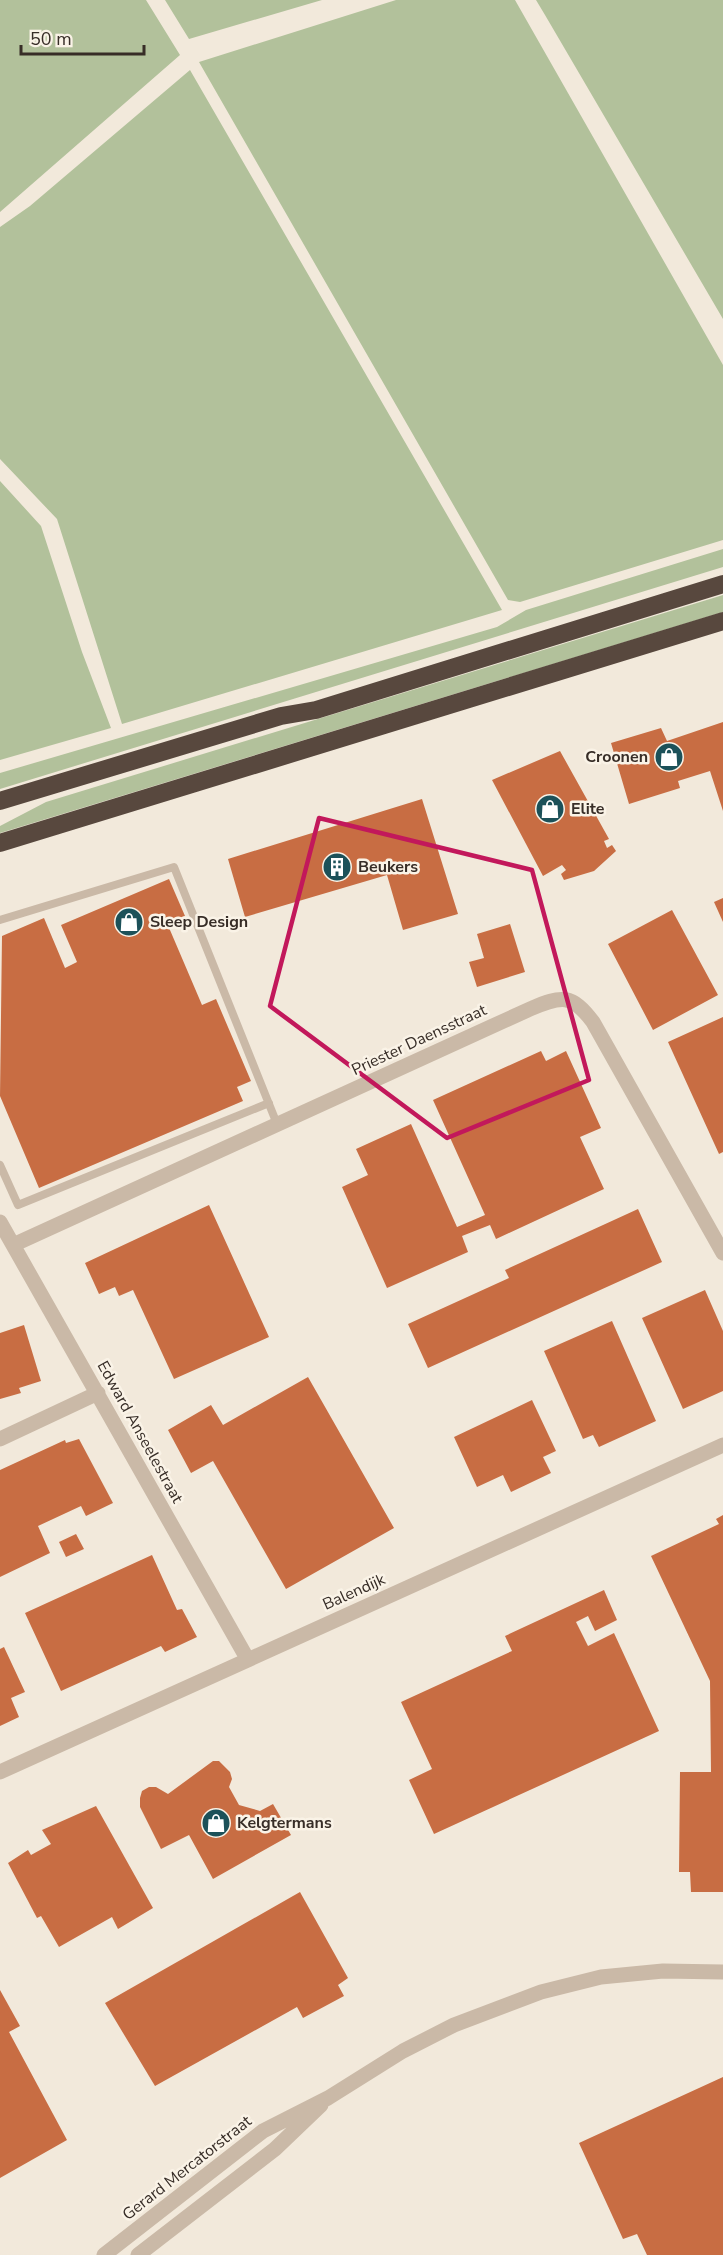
<svg xmlns="http://www.w3.org/2000/svg" width="723" height="2255" font-family="'Nunito Sans',sans-serif">
  <rect width="100%" height="100%" fill="#f2e9db"/>
  <path fill="#b2c19b" d="M 0,0 L 146,0 L 180,55 L 0,212 Z
    M 165,0 L 322,0 L 189,39 Z
    M 396,0 L 515,0 L 723,365 L 723,540 L 520,602 L 508,600 L 199,62 Z
    M 536,0 L 723,0 L 723,319 L 545,15 Z
    M 190,70 L 502,610 L 122,724 L 57,519 L 0,459 L 0,227 L 30,206 Z
    M 0,481 L 41,526 L 82,652 L 111,728 L 0,760 Z
    M 723,549 L 723,567 L 0,789 L 0,773 L 497,627 L 526,610 Z
    M 723,595 L 723,612 L 0,833 L 0,826 L 46,802 Z"/>
  <path fill="#c86d43" d="M 723,722 L 723,811 L 710,771 L 678,781 L 680,788 L 629,804 L 611,743 L 661,728 L 667,741 Z
    M 560,751 L 609,839 L 604,841 L 607,848 L 612,845 L 616,851 L 594,871 L 564,880 L 561,874 L 566,870 L 562,865 L 543,876 L 492,780 Z
    M 422,799 L 458,914 L 403,930 L 387,875 L 245,917 L 228,859 Z
    M 169,879 L 185,916 L 167,923 L 202,1005 L 216,999 L 251,1081 L 237,1087 L 243,1101 L 39,1188 L 0,1096 L 2,936 L 44,918 L 65,968 L 77,962 L 61,925 Z
    M 723,898 L 723,922 L 714,902 Z
    M 672,910 L 718,995 L 653,1030 L 608,944 Z
    M 510,924 L 525,972 L 477,987 L 469,962 L 484,958 L 477,934 Z
    M 723,1017 L 723,1152 L 719,1154 L 668,1042 Z
    M 541,1051 L 546,1061 L 566,1051 L 601,1128 L 580,1137 L 604,1189 L 496,1239 L 490,1225 L 462,1236 L 468,1252 L 387,1288 L 342,1187 L 368,1175 L 356,1149 L 411,1124 L 457,1227 L 485,1215 L 433,1100 Z
    M 209,1205 L 269,1337 L 174,1379 L 133,1290 L 119,1296 L 115,1287 L 99,1294 L 85,1263 Z
    M 638,1209 L 662,1262 L 428,1368 L 408,1324 L 509,1278 L 505,1270 Z
    M 705,1290 L 723,1331 L 723,1391 L 683,1409 L 642,1318 Z
    M 612,1321 L 656,1421 L 599,1447 L 593,1435 L 583,1439 L 544,1351 Z
    M 24,1325 L 41,1381 L 19,1388 L 21,1393 L 0,1399 L 0,1333 Z
    M 308,1377 L 394,1528 L 286,1589 L 213,1461 L 191,1473 L 168,1430 L 211,1405 L 223,1425 Z
    M 532,1400 L 556,1451 L 543,1457 L 551,1473 L 511,1492 L 503,1475 L 477,1487 L 454,1437 Z
    M 79,1439 L 113,1503 L 86,1516 L 81,1506 L 38,1526 L 50,1553 L 0,1577 L 0,1470 L 65,1440 L 66,1443 Z
    M 723,1515 L 723,1892 L 691,1892 L 690,1872 L 679,1872 L 680,1772 L 711,1772 L 710,1681 L 651,1556 L 719,1524 L 716,1519 Z
    M 76,1534 L 84,1549 L 66,1557 L 59,1542 Z
    M 152,1555 L 177,1610 L 182,1609 L 197,1637 L 165,1652 L 161,1646 L 61,1691 L 25,1613 Z
    M 604,1590 L 617,1620 L 595,1631 L 588,1616 L 576,1622 L 588,1646 L 614,1633 L 659,1731 L 434,1834 L 409,1780 L 432,1769 L 401,1702 L 512,1651 L 505,1636 Z
    M 4,1647 L 25,1692 L 11,1698 L 19,1717 L 0,1726 L 0,1649 Z
    M 213,1761 L 219,1761 L 230,1772 L 232,1779 L 229,1787 L 239,1805 L 260,1811 L 273,1804 L 291,1835 L 213,1879 L 189,1835 L 161,1849 L 140,1807 L 140,1798 L 142,1791 L 149,1787 L 156,1787 L 168,1794 Z
    M 96,1806 L 153,1908 L 118,1929 L 112,1917 L 59,1947 L 41,1916 L 37,1918 L 8,1863 L 28,1850 L 31,1855 L 51,1844 L 42,1830 Z
    M 300,1892 L 348,1978 L 338,1985 L 344,1996 L 303,2018 L 297,2007 L 155,2086 L 105,2003 Z
    M 0,1990 L 20,2026 L 9,2032 L 67,2140 L 0,2178 Z
    M 723,2077 L 723,2255 L 647,2255 L 637,2234 L 623,2239 L 579,2143 Z"/>
  <g fill="none" stroke-linecap="round" stroke-linejoin="round">
    <path stroke="#cab9a7" stroke-width="8" d="M 0,920 L 174,867 L 277,1124
      M 0,1165 L 18,1205 L 269,1103"/>
    <path stroke="#cab9a7" stroke-width="15" d="M 0,1222 L 248,1660
      M 13,1245 L 530,1009 C 562,995 572,994 593,1022 L 723,1253
      M 0,1439 L 98,1393
      M 0,1772 L 723,1445
      M 104,2255 L 263,2131 L 328,2098 L 403,2051 L 454,2025 L 541,1992 L 601,1977 L 663,1971 L 723,1972
      M 138,2255 L 275,2149 L 321,2105"/>
    <path stroke="#58483e" stroke-width="18" d="M 0,801 L 281,716 L 316,710 L 723,584
      M 0,843 L 723,621"/>
  </g>
  <path fill="none" stroke="#c2185b" stroke-width="4.5" stroke-linejoin="round" d="M 319,818 L 532,870 L 589,1080 L 447,1138 L 270,1006 Z"/>
  <defs>
    <g id="shop-disc" transform="scale(1.5)"><circle r="9.5" fill="#1c5159" stroke="#faf3e7"/><path d="M-5-2.5h2.3a2.7 3.5 0 0 1 5.4 0H5L5.5 6h-11ZM-1.5-2.5h3a1.5 2.3 0 0 0-3 0Z" fill="#fff"/></g>
    <g id="building-disc" transform="scale(1.5)"><circle r="9.5" fill="#1c5159" stroke="#faf3e7"/><path d="M-4-6H4V6H1V3H-1V6H-4ZM-2.5-4.3h1.7v1.8h-1.7ZM.8-4.3h1.7v1.8H.8ZM-2.5-1h1.7V.8h-1.7ZM.8-1h1.7V.8H.8Z" fill="#fff"/></g>
  </defs>
  <g fill-rule="evenodd">
    <use href="#shop-disc" x="669" y="757"/>
    <use href="#shop-disc" x="550" y="809"/>
    <use href="#building-disc" x="337" y="867"/>
    <use href="#shop-disc" x="129" y="922"/>
    <use href="#shop-disc" x="216" y="1823"/>
  </g>
  <g text-anchor="middle" dominant-baseline="central" stroke-width="5" stroke-linejoin="round" paint-order="stroke">
    <g font-size="16" font-weight="bold" fill="#372d27" stroke="#faf3e7" text-anchor="start">
      <text x="648" y="757" text-anchor="end">Croonen</text>
      <text x="571" y="809">Elite</text>
      <text x="358" y="867">Beukers</text>
      <text x="150" y="922">Sleep Design</text>
      <text x="237" y="1823">Kelgtermans</text>
    </g>
    <g font-size="16" fill="#372d27" stroke="#faf3e7">
      <text transform="translate(419 1040) rotate(-25)">Priester Daensstraat</text>
      <text transform="translate(140 1432) rotate(61)">Edward Anseelestraat</text>
      <text transform="translate(354 1592) rotate(-24)">Balendijk</text>
      <text transform="translate(187 2168) rotate(-38)">Gerard Mercatorstraat</text>
    </g>
  </g>
  <path d="M21 45v9h123v-9" fill="none" stroke="#372d27" stroke-width="3"/>
  <text x="30" y="45" font-size="18" fill="#372d27" stroke="#faf3e7" stroke-width="4.5" paint-order="stroke">50 m</text>
</svg>
